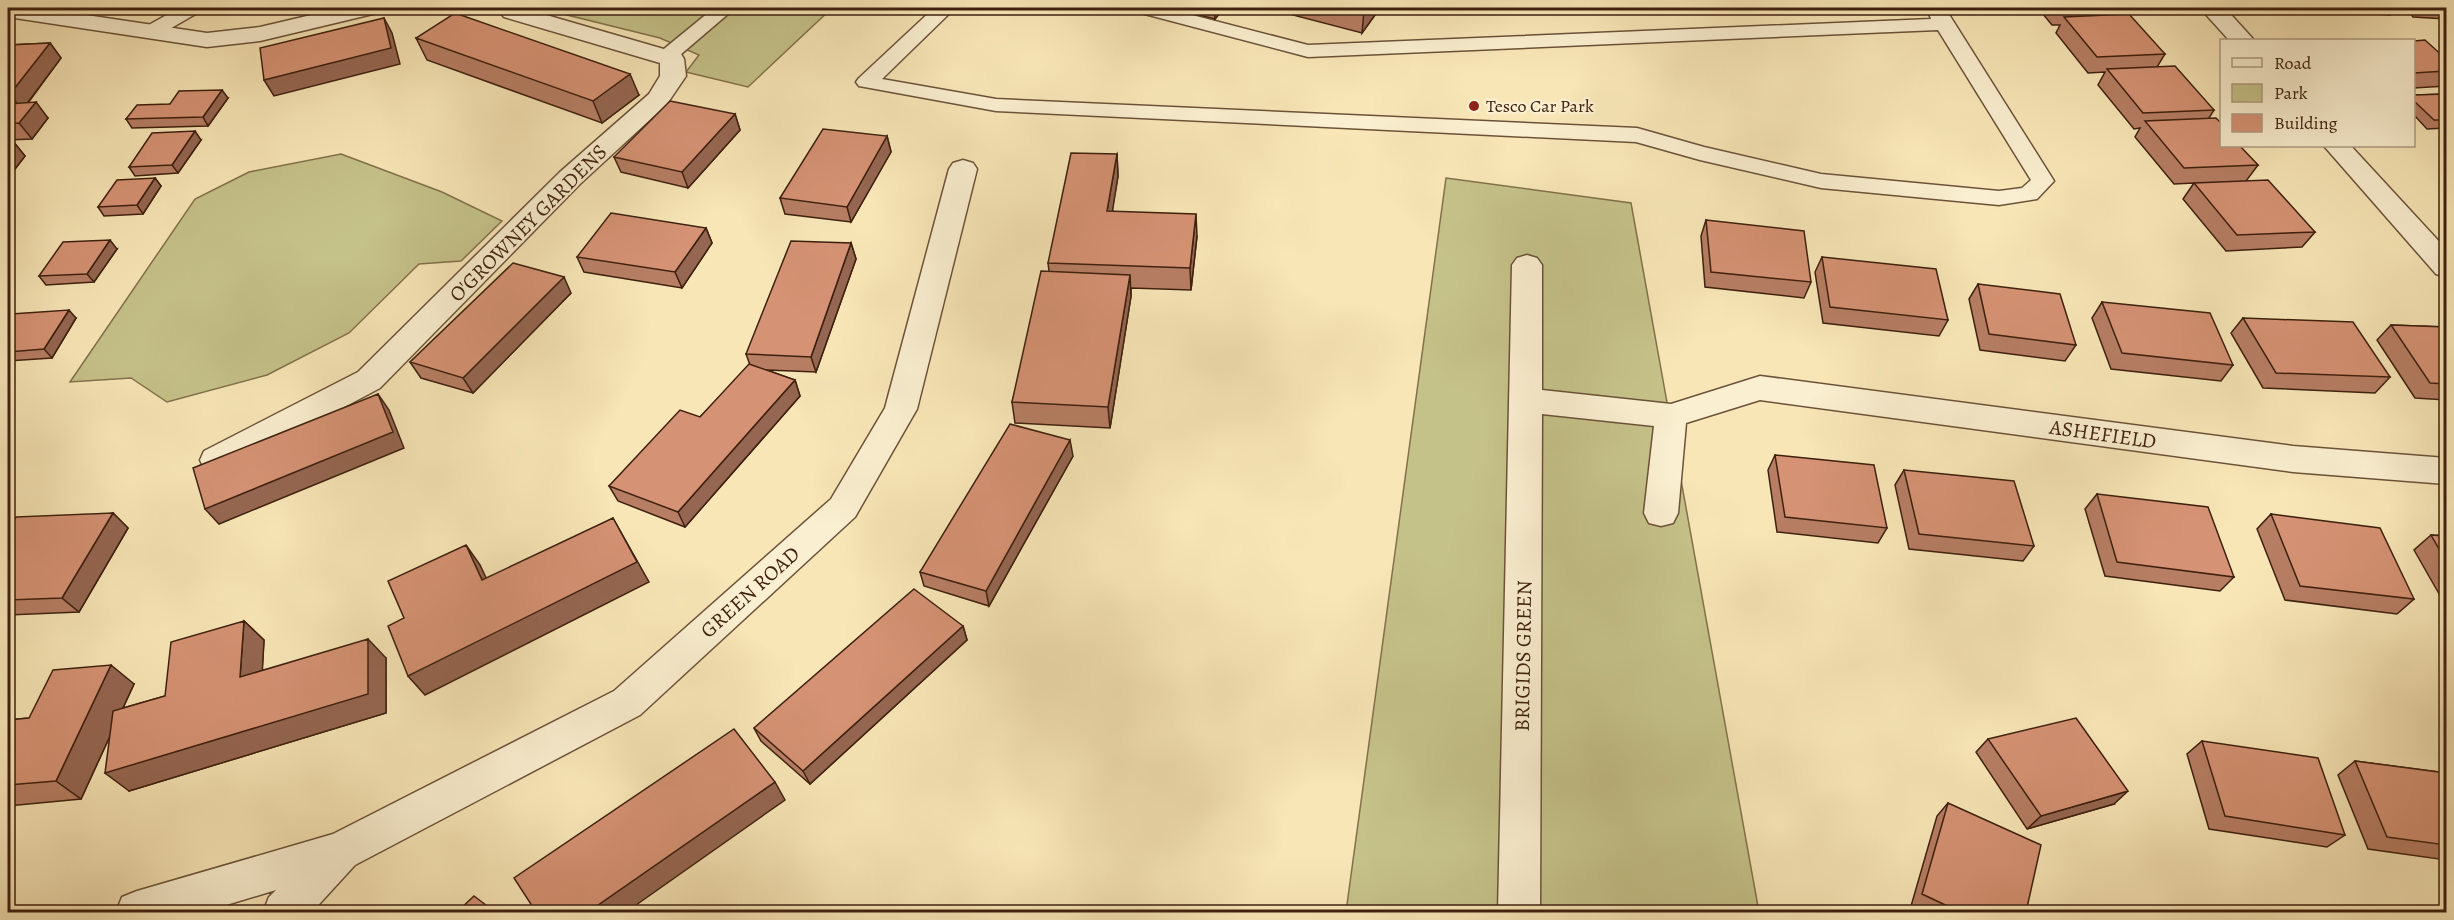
<svg xmlns="http://www.w3.org/2000/svg" width="2454" height="920" font-family="Alegreya,serif">
  <rect width="100%" height="100%" fill="#f8e6b7"/>
  <filter id="stains"><feTurbulence type="fractalNoise" baseFrequency=".00333" numOctaves="4"/><feColorMatrix values="0 0 0 0 .2 0 0 0 0 .09 0 0 0 0 .02 0 0 0 .5 -.17"/></filter>
  <radialGradient id="worn" r=".72"><stop offset=".6" stop-color="#630" stop-opacity="0"/><stop offset="1" stop-color="#630" stop-opacity=".3"/></radialGradient>
  <path fill="#c5c289" stroke="#82714c" stroke-width="1.5" d="M 546,8 L 832,8 L 748,87 L 686,72 L 699,55 L 660,38 L 547,10 Z
    M 341,154 L 442,192 L 502,221 L 461,261 L 419,264 L 349,333 L 267,375 L 167,402 L 131,378 L 70,382 L 195,199 L 249,172 Z
    M 1446,178 L 1631,203 L 1759,912 L 1346,912 Z"/>
  <g fill="none" stroke-linecap="round" stroke-linejoin="round">
    <g stroke="#6c5239" stroke-width="3">
      <path id="service" d="M 179,8 L 202,8 L 199,12 L 161,34 L 147,34 L 144,30 L 147,26 Z
        M 714,8 L 735,8 L 673,61 L 659,61 L 656,57 L 659,53 Z
        M 934,8 L 955,8 L 882,79 L 996,99 L 1637,128 L 1704,147 L 1821,174 L 1999,191 L 2022,188 L 2031,180 L 1938,30 L 1308,57 L 1137,12 L 1134,8 L 1165,8 L 1308,45 L 1931,19 L 1927,8 L 1945,8 L 2054,181 L 2037,199 L 1999,205 L 1821,188 L 1700,160 L 1636,142 L 996,111 L 859,86 L 856,82 L 859,78 Z"/>
    </g>
    <g stroke="#6c5239" stroke-width="3">
      <path id="minor" d="M 8,8 L 39,8 L 207,33 L 260,27 L 341,8 L 381,8 L 377,13 L 260,41 L 207,47 L 8,17 Z
        M 496,8 L 522,8 L 681,54 L 684,59 L 686,76 L 667,104 L 580,184 L 380,388 L 228,469 L 216,473 L 204,469 L 200,460 L 204,451 L 358,372 L 560,172 L 649,94 L 660,76 L 660,63 L 504,17 Z
        M 2200,8 L 2225,8 L 2254,40 L 2229,40 Z
        M 2324,146 L 2351,146 L 2446,249 L 2446,277 L 2436,274 Z
        M 963,160 L 973,163 L 977,169 L 917,409 L 855,517 L 640,715 L 355,865 L 312,912 L 263,912 L 269,897 L 276,890 L 203,912 L 116,912 L 122,897 L 137,891 L 333,834 L 614,691 L 831,499 L 885,408 L 949,169 L 953,163 Z
        M 1527,255 L 1537,258 L 1542,265 L 1542,390 L 1671,404 L 1760,376 L 2293,446 L 2446,458 L 2446,484 L 2293,472 L 1760,400 L 1686,423 L 1678,513 L 1673,523 L 1661,526 L 1649,523 L 1644,513 L 1654,426 L 1542,414 L 1540,912 L 1498,912 L 1512,265 L 1517,258 Z"/>
    </g>
    <use href="#service" fill="#faefd0" fill-rule="evenodd"/>
    <use href="#minor" fill="#faefd0" fill-rule="evenodd"/>
  </g>
  <path fill="#b77e64" stroke="#3e200f" stroke-width="1.5" d="M 1171,8 L 1224,8 L 1215,19 Z
    M 1266,8 L 1380,8 L 1362,33 Z
    M 2038,8 L 2125,8 L 2121,15 L 2165,54 L 2157,67 L 2214,110 L 2209,118 L 2258,165 L 2246,181 L 2315,232 L 2302,247 L 2226,251 L 2183,199 L 2194,183 L 2174,184 L 2135,137 L 2140,128 L 2134,129 L 2098,85 L 2105,72 L 2088,73 L 2056,33 L 2060,25 L 2052,25 Z
    M 2279,8 L 2322,8 L 2320,11 Z
    M 2346,8 L 2395,8 L 2390,15 L 2349,12 Z
    M 2406,8 L 2446,8 L 2446,19 L 2413,17 Z
    M 416,38 L 639,95 L 602,123 L 427,60 Z
    M 2414,41 L 2446,59 L 2446,86 L 2414,88 Z
    M 50,43 L 61,58 L 28,103 L 48,118 L 32,139 L 8,140 L 8,45 Z
    M 2446,94 L 2446,128 L 2427,129 L 2414,115 L 2414,95 Z
    M 228,98 L 208,126 L 132,128 L 126,119 L 170,104 Z
    M 735,114 L 740,130 L 688,188 L 621,172 L 614,157 Z
    M 887,136 L 891,152 L 851,222 L 785,214 L 780,198 Z
    M 12,140 L 25,156 L 12,173 L 8,173 L 8,141 Z
    M 201,140 L 178,173 L 135,176 L 129,167 Z
    M 1117,154 L 1118,176 L 1112,211 L 1197,236 L 1191,290 L 1131,288 L 1131,296 L 1110,428 L 1015,423 L 1012,402 L 1049,271 L 1048,263 Z
    M 155,178 L 161,186 L 143,214 L 104,216 L 98,207 Z
    M 1706,220 L 1811,282 L 1804,298 L 1705,287 L 1701,236 Z
    M 706,228 L 712,243 L 682,288 L 584,272 L 577,257 Z
    M 851,243 L 856,259 L 816,372 L 767,370 L 795,380 L 800,396 L 685,527 L 618,501 L 609,486 L 700,417 L 750,365 L 746,354 Z
    M 117,249 L 94,282 L 46,285 L 39,276 Z
    M 1822,257 L 1948,320 L 1939,336 L 1823,323 L 1815,272 Z
    M 1978,284 L 2076,345 L 2065,361 L 1980,350 L 1969,299 Z
    M 571,293 L 473,393 L 421,378 L 410,362 Z
    M 2102,302 L 2233,365 L 2221,381 L 2111,369 L 2092,318 Z
    M 76,318 L 52,358 L 8,361 L 8,321 Z
    M 2243,318 L 2390,377 L 2375,393 L 2263,388 L 2231,333 Z
    M 2391,325 L 2446,327 L 2446,400 L 2415,398 L 2377,340 Z
    M 1775,455 L 1887,528 L 1878,543 L 1777,532 L 1768,470 Z
    M 1073,456 L 989,606 L 924,586 L 920,572 Z
    M 1904,470 L 2034,546 L 2023,561 L 1909,549 L 1895,485 Z
    M 2097,494 L 2234,577 L 2220,591 L 2105,576 L 2085,509 Z
    M 113,513 L 128,528 L 79,612 L 8,615 L 8,530 Z
    M 2271,514 L 2414,599 L 2397,614 L 2285,600 L 2257,529 Z
    M 2431,535 L 2446,536 L 2446,606 L 2414,550 Z
    M 244,621 L 264,640 L 262,670 L 386,658 L 386,713 L 129,791 L 110,736 L 81,799 L 8,806 L 8,720 L 29,718 L 134,684 L 123,708 L 165,696 Z
    M 963,626 L 967,640 L 810,784 L 761,741 L 754,728 Z
    M 1988,739 L 2114,804 L 2027,829 L 1976,752 Z
    M 2202,741 L 2345,835 L 2327,847 L 2209,829 L 2187,754 Z
    M 2355,761 L 2446,773 L 2446,860 L 2368,849 L 2338,775 Z
    M 1948,803 L 2026,912 L 1923,912 L 1911,906 L 1937,816 Z"/>
  <path fill="#956651" stroke="#3e200f" stroke-width="1.5" d="M 1214,8 L 1224,8 L 1215,19 Z
    M 1367,8 L 1380,8 L 1362,33 L 1364,11 Z
    M 384,18 L 392,33 L 400,64 L 274,96 L 264,80 Z
    M 50,43 L 61,58 L 22,110 L 10,94 Z
    M 630,74 L 639,95 L 602,123 L 593,101 Z
    M 222,90 L 228,98 L 208,126 L 203,117 Z
    M 36,102 L 48,118 L 32,139 L 19,123 Z
    M 735,114 L 740,130 L 688,188 L 682,172 Z
    M 195,131 L 201,140 L 178,173 L 172,165 Z
    M 887,136 L 891,152 L 851,222 L 847,207 Z
    M 12,140 L 25,156 L 12,173 L 8,167 L 8,147 Z
    M 1117,154 L 1118,176 L 1109,233 L 1107,211 Z
    M 155,178 L 161,186 L 143,214 L 137,205 Z
    M 1196,214 L 1197,236 L 1191,290 L 1190,268 Z
    M 706,228 L 712,243 L 682,288 L 675,272 Z
    M 110,240 L 117,249 L 94,282 L 87,274 Z
    M 851,243 L 856,259 L 816,372 L 811,357 Z
    M 1130,275 L 1131,296 L 1110,428 L 1108,407 Z
    M 564,277 L 571,293 L 473,393 L 463,378 Z
    M 69,310 L 76,318 L 52,358 L 44,349 Z
    M 795,380 L 800,396 L 685,527 L 678,512 Z
    M 378,394 L 389,410 L 404,448 L 219,524 L 205,509 Z
    M 1070,440 L 1073,456 L 989,606 L 986,591 Z
    M 113,513 L 128,528 L 79,612 L 62,598 Z
    M 613,518 L 649,582 L 425,695 L 408,676 Z
    M 466,545 L 480,565 L 497,601 L 482,580 Z
    M 244,621 L 264,640 L 261,696 L 240,677 Z
    M 963,626 L 967,640 L 810,784 L 803,771 Z
    M 368,639 L 386,658 L 386,713 L 129,791 L 105,773 Z
    M 111,665 L 134,684 L 81,799 L 56,781 Z
    M 775,782 L 785,800 L 626,912 L 588,912 Z
    M 2128,791 L 2114,804 L 2027,829 L 2041,816 Z"/>
  <path fill="#d59274" stroke="#3e200f" stroke-width="1.5" d="M 1349,8 L 1367,8 L 1364,11 Z
    M 2058,8 L 2111,8 L 2060,10 Z
    M 2418,8 L 2446,8 L 2446,10 L 2419,8 Z
    M 455,13 L 630,74 L 593,101 L 416,38 Z
    M 2129,14 L 2165,54 L 2097,57 L 2064,17 Z
    M 384,18 L 391,48 L 264,80 L 260,48 Z
    M 2425,40 L 2446,59 L 2446,71 L 2414,73 L 2414,41 Z
    M 50,43 L 10,94 L 8,94 L 8,45 Z
    M 2175,66 L 2214,110 L 2143,113 L 2107,69 Z
    M 222,90 L 203,117 L 126,119 L 137,105 L 170,104 L 179,91 Z
    M 2446,94 L 2446,120 L 2434,120 L 2414,101 L 2414,95 Z
    M 670,101 L 735,114 L 682,172 L 614,157 Z
    M 36,102 L 19,123 L 8,124 L 8,104 Z
    M 2216,118 L 2222,124 L 2222,146 L 2240,146 L 2258,165 L 2184,168 L 2145,121 Z
    M 823,129 L 887,136 L 847,207 L 780,198 Z
    M 195,131 L 172,165 L 129,167 L 152,133 Z
    M 12,140 L 8,147 L 8,141 Z
    M 1071,153 L 1117,154 L 1107,211 L 1196,214 L 1190,268 L 1048,263 Z
    M 155,178 L 137,205 L 98,207 L 117,180 Z
    M 2268,180 L 2315,232 L 2237,235 L 2194,183 Z
    M 611,213 L 706,228 L 675,272 L 577,257 Z
    M 1706,220 L 1804,231 L 1811,282 L 1711,272 Z
    M 110,240 L 87,274 L 39,276 L 63,242 Z
    M 791,241 L 851,243 L 811,357 L 746,354 Z
    M 1822,257 L 1936,269 L 1948,320 L 1830,307 Z
    M 513,263 L 564,277 L 463,378 L 410,362 Z
    M 1041,271 L 1130,275 L 1108,407 L 1012,402 Z
    M 1978,284 L 2060,294 L 2076,345 L 1989,334 Z
    M 2102,302 L 2210,313 L 2233,365 L 2122,353 Z
    M 69,310 L 44,349 L 8,352 L 8,321 L 11,314 Z
    M 2243,318 L 2353,322 L 2390,377 L 2276,373 Z
    M 2391,325 L 2446,327 L 2446,384 L 2430,383 Z
    M 749,364 L 795,380 L 678,512 L 609,486 L 680,410 L 700,417 Z
    M 378,394 L 393,432 L 205,509 L 193,468 Z
    M 1010,424 L 1070,440 L 986,591 L 920,572 Z
    M 1775,455 L 1874,465 L 1887,528 L 1785,517 Z
    M 1904,470 L 2014,481 L 2034,546 L 1919,534 Z
    M 2097,494 L 2208,507 L 2234,577 L 2117,562 Z
    M 113,513 L 62,598 L 8,600 L 8,530 L 16,517 Z
    M 2271,514 L 2380,528 L 2414,599 L 2300,586 Z
    M 613,518 L 637,562 L 408,676 L 388,626 L 404,618 L 388,581 L 466,545 L 482,580 Z
    M 2431,535 L 2446,536 L 2446,561 Z
    M 914,589 L 963,626 L 803,771 L 754,728 Z
    M 244,621 L 240,677 L 368,639 L 368,694 L 105,773 L 113,711 L 165,696 L 171,642 Z
    M 111,665 L 56,781 L 8,785 L 8,720 L 29,718 L 53,670 Z
    M 2076,718 L 2128,791 L 2041,816 L 1988,739 Z
    M 734,729 L 775,782 L 588,912 L 536,912 L 514,878 Z
    M 2202,741 L 2318,758 L 2345,835 L 2225,816 Z
    M 2355,761 L 2446,773 L 2446,845 L 2387,837 Z
    M 1948,803 L 2041,845 L 2026,912 L 1960,912 L 1922,894 Z
    M 474,896 L 495,912 L 457,912 Z"/>
  <circle fill="#8f2418" stroke="#faefd0" stroke-width="2" cx="1474" cy="106" r="6"/>
  <g text-anchor="middle" dominant-baseline="central" stroke-width="4.5" stroke-linejoin="round" paint-order="stroke">
    <g font-size="18" fill="#3e200f" stroke="#faefd0" text-anchor="start">
      <text x="1486" y="106">Tesco Car Park</text>
    </g>
    <g font-size="21" fill="#3e200f" stroke="#faefd0">
      <text transform="translate(528 223) rotate(-45)">O'GROWNEY GARDENS</text>
      <text transform="translate(2103 434) rotate(8)">ASHEFIELD</text>
      <text transform="translate(750 592) rotate(-42)">GREEN ROAD</text>
      <text transform="translate(1523 656) rotate(-89)">BRIGIDS GREEN</text>
    </g>
  </g>
  <rect width="2454" height="920" fill="none" stroke="#f8e6b7" stroke-width="30"/>
  <rect x="9" y="9" width="2436" height="902" fill="none" stroke="#3e200f" stroke-width="3"/>
  <rect x="15" y="15" width="2424" height="890" fill="none" stroke="#3e200f" stroke-width="1.5"/>
  <rect x="2220" y="39" width="195" height="108" fill="#faefd0" stroke="#af9c83" stroke-width="1.5"/>
  <rect x="2232" y="58" width="30" height="9" fill="#faefd0" stroke="#af9c83" stroke-width="1.5"/>
  <text x="2274" y="69" font-size="18" fill="#3e200f">Road</text>
  <rect x="2232" y="84" width="30" height="18" fill="#c5c289" stroke="#af9c83" stroke-width="1.5"/>
  <text x="2274" y="99" font-size="18" fill="#3e200f">Park</text>
  <rect x="2232" y="114" width="30" height="18" fill="#d59274" stroke="#af9c83" stroke-width="1.5"/>
  <text x="2274" y="129" font-size="18" fill="#3e200f">Building</text>
  <rect width="100%" height="100%" filter="url(#stains)"/>
  <rect width="100%" height="100%" fill="url(#worn)"/>
</svg>
